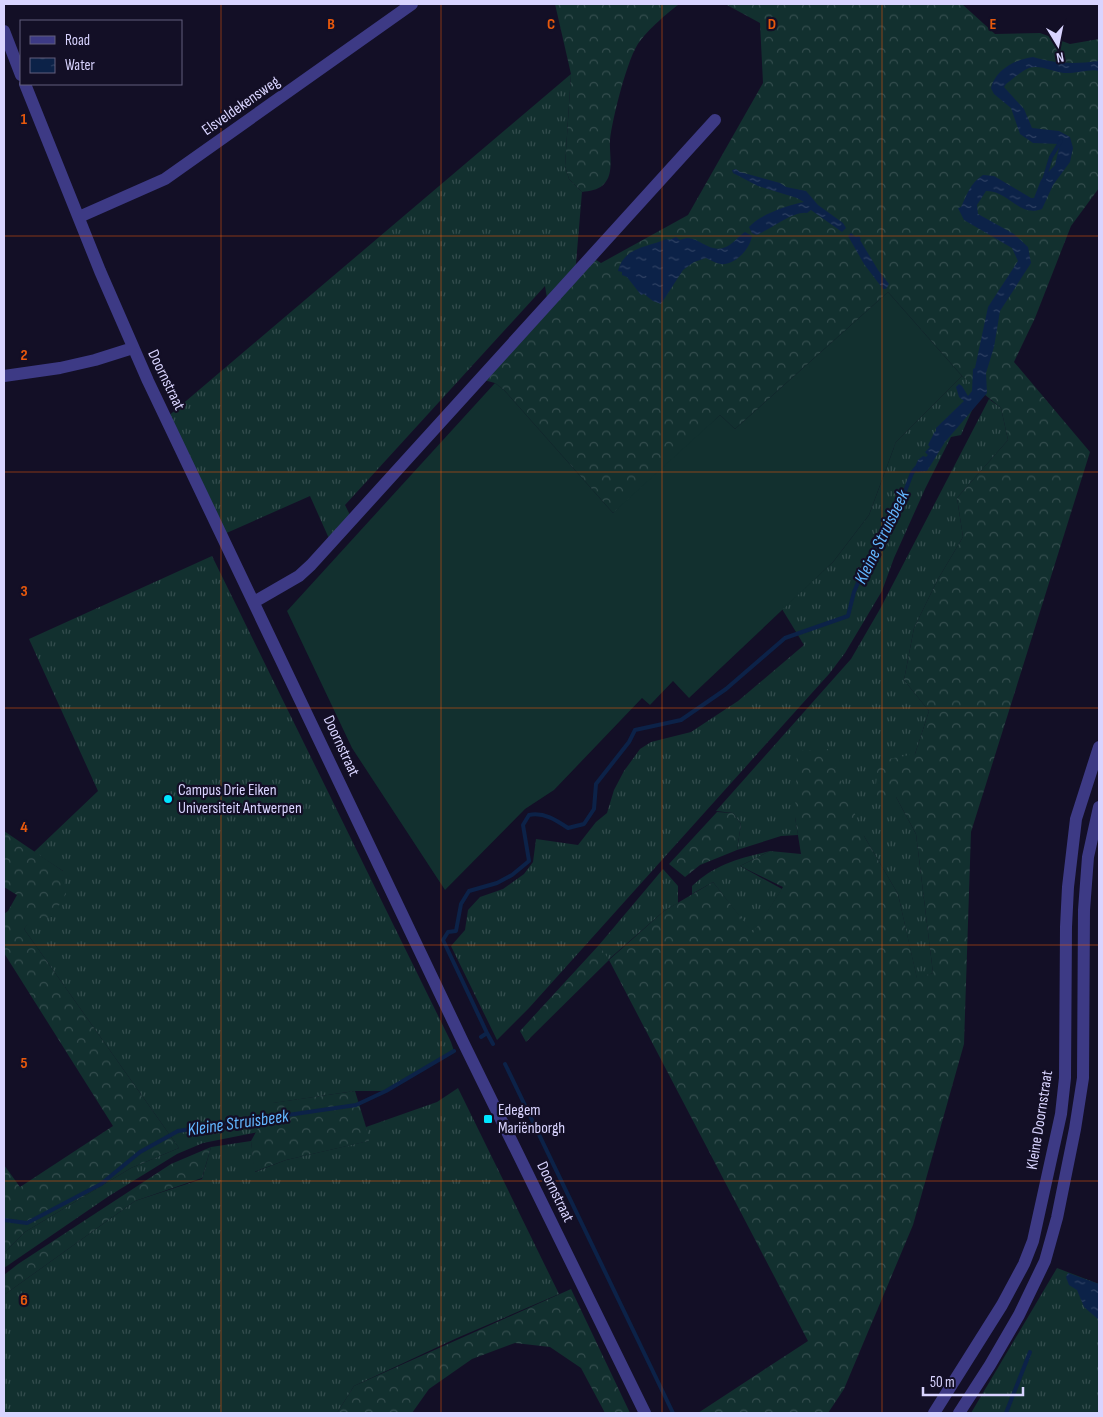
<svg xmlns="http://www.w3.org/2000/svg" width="1103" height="1417" font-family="'Sofia Sans Condensed',sans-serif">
  <defs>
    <pattern id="grass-tufts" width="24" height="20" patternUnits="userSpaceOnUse" patternTransform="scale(1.25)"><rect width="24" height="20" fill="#12302f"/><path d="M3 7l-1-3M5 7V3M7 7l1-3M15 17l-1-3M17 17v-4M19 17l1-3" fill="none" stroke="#344d4e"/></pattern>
    <pattern id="forest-crowns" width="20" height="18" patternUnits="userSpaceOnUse" patternTransform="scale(1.25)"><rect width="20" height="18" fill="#12302f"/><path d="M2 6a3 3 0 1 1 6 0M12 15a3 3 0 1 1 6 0" fill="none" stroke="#344d4e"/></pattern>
    <pattern id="water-ripples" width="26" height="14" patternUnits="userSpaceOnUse" patternTransform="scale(1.25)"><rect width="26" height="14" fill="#0c2248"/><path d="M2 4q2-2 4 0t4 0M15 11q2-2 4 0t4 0" fill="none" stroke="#2f4163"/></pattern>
  </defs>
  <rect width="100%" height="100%" fill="#130f26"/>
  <path fill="url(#grass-tufts)" d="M 571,74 L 565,166 L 569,179 L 582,192 L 575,275 L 548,304 L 545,286 L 345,505 L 352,519 L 331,543 L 310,496 L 222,535 L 166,418 Z
    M 962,376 L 981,390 L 961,435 L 951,437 L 925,489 L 894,558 L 882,591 L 845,653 L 829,674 L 529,1008 L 497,1040 L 451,946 L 465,930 L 468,910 L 480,897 L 503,889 L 524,874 L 533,862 L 536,839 L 578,845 L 596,822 L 607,813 L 614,790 L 624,771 L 640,749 L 651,742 L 691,732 L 738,701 L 804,645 L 782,609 L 833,562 L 869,515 L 896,442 Z
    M 989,399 L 1001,408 L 1008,440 L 957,498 L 963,537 L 938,579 L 914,628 L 904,680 L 929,711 L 915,754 L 875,796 L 896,797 L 916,834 L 933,973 L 917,979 L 898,894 L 864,836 L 795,817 L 798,835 L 781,836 L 737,850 L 741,824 L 733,813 L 716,811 L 851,659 L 880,609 Z
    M 212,556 L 451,1042 L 454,1051 L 386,1091 L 355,1091 L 273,1103 L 258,1132 L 203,1143 L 177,1154 L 109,1196 L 4,1268 L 4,1253 L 25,1232 L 131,1168 L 179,1148 L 24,929 L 63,871 L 34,852 L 98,791 L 29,639 Z
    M 770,851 L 740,866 L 782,889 L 753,934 L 713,882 L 692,894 L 692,886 C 715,864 740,858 770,851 Z
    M 663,869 L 678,886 L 678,903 L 664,911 L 608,960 L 599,945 Z
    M 458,1088 L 559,1294 L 457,1338 L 354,1386 L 337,1413 L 4,1413 L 4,1295 L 135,1201 L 202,1179 L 211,1147 L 251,1141 L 255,1172 L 286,1160 L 368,1141 L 366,1127 L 437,1102 Z
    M 1057,1268 L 1099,1284 L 1099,1413 L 971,1413 Z"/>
  <path fill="url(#forest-crowns)" d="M 555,4 L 679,4 C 665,15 651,27 640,41 C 628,55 612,120 610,140 C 609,154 615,174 603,185 C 598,190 589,191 582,192 L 569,179 L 565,166 L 571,74 Z
    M 719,4 L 962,4 L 995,34 L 1040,33 L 1070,44 L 1099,39 L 1099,188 L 1071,226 L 1035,318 L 1014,362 L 1090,452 L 971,832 L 964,1044 L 913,1225 L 844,1389 L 828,1413 L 698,1413 L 808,1341 L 609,960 L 526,1042 L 520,1031 L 599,945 L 609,960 L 664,911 L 713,882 L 753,933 L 783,887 L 740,866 L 770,851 L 801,854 L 795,817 L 797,751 L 828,749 L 864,836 L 898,894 L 917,978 L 933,973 L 916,834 L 896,797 L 875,797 L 878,761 L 915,754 L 929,711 L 904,680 L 914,628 L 938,579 L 963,537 L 957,498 L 1008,440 L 1001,408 L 962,376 L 888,292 L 735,429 L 720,415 L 641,492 L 613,513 L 504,390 L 495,383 L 480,379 L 591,257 L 601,263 L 688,215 L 763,83 L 760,23 L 727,5 Z
    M 717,812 L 733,813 L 741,824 L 737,850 L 700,865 L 685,877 L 669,864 Z
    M 4,831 L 63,871 L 66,894 L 52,917 L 32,919 L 24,929 L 179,1148 L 131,1168 L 25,1232 L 4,1253 L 4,1165 L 20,1187 L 113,1126 L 4,953 L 4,914 L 8,911 L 17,895 L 4,887 Z
    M 355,1091 L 366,1127 L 369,1141 L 286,1160 L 254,1172 L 251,1141 L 272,1103 Z
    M 211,1147 L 202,1178 L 135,1201 L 4,1295 L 4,1275 L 18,1264 L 171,1164 Z
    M 571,1289 L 630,1413 L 605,1413 L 581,1368 L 550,1347 L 515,1343 L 472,1359 L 429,1389 L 412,1413 L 337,1413 L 354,1386 Z"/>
  <path fill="#12302f" d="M 888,292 L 962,376 L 896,442 L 869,515 L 833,562 L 689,698 L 673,681 L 650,705 L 642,698 L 554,790 L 525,809 L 445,890 L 352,748 L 287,611 L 495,383 L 504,390 L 613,513 L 720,415 L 735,429 Z"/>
  <path fill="url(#water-ripples)" d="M 1033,57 C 1057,64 1075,64 1099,61 L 1099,71 C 1092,68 1074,74 1064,73 C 1054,72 1039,64 1029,68 C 1021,71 1013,79 1006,84 L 1004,87 L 1024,109 L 1032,128 L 1059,131 L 1070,137 L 1073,148 L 1070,162 L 1053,185 L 1042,209 C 1019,218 1008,190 986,191 L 977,205 L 978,214 L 1014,234 L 1028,247 L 1031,263 L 1000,311 L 994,347 L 986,373 L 987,393 L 945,442 L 927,471 L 917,472 L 914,469 L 918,460 L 923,456 L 926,457 L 928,455 L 925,452 L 930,447 L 928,445 L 934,433 L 936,431 L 936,428 L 964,401 L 959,397 L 956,387 L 959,384 L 962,386 L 968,396 L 972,391 L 973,369 L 975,368 L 988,307 L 1018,261 L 1012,248 L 964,220 L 958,208 L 961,207 C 967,195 970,183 983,175 L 994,176 L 1031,198 L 1034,198 L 1041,180 L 1055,165 L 1060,144 L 1033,143 L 1020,134 L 1011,108 L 994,94 L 991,88 C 995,70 1016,59 1033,57 Z
    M 736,169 L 740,172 L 780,183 L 786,187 L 806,191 L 818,205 L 843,223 L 846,228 L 842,232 L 811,210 L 807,213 C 792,211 769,231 756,235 L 752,233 L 749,227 C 759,215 788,205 804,202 L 797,198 L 758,186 L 733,173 L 732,170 Z
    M 745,232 L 752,236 C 750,248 738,262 725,264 C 719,265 712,261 706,258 L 694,262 L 683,270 L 661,304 L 653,301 L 644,294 L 641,295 L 627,277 L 622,275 L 622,272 L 618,271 C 624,246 650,247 666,239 L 669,240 L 676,237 L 680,240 C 683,239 685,238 688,238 C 700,239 710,252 723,248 C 733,245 737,237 745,232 Z
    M 851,233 L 856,237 L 859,236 L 861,239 L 860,240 L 878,270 L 889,284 L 886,289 L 883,289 L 864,264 L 848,236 Z
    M 1068,1273 L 1099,1284 L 1099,1320 L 1084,1307 L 1077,1290 L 1069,1285 L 1066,1277 Z"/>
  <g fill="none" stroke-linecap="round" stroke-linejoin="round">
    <path stroke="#0c2248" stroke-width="4" d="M 1044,180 L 1051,157 L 1061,141
      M 487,1033 L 493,1044
      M 481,1037 L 487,1033 L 443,940 L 448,932 L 456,931 L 461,904 L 469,891 L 497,883 L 512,875 L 529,861 L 523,825 L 529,815 C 544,812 556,820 568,828 L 584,824 L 594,809 L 596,784 L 629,742 L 635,730 L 681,720 L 726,689 L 785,638 L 848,616 L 854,592 L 868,559 L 896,515 L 912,473 L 916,468
      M 505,1064 L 673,1413
      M 4,1220 L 27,1223 L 101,1184 L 140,1152 L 178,1131 L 356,1105 L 386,1091 L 454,1051
      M 1006,1413 L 1030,1352"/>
    <path stroke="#3d3a85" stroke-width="12" d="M 4,31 L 21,75
      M 25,84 L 100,271 L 148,381 L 463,1042 L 645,1413
      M 79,217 L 165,179 L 412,4
      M 4,376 L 60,368 L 95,360 L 133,348
      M 254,602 L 299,576 L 311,565 L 715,120
      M 934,1413 L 1002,1305 L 1024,1264 L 1033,1241 L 1061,1114 L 1065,1078 L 1066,927 L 1068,887 L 1076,819 L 1099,747
      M 959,1413 L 990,1365 L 1019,1315 L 1045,1261 L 1057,1218 L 1075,1129 L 1083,1078 L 1084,910 L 1088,857 L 1099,807"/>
  </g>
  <path fill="none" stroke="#e8590c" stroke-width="1" stroke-opacity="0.55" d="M 221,4 L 221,1413M 441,4 L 441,1413M 662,4 L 662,1413M 882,4 L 882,1413M 4,236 L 1099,236M 4,472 L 1099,472M 4,708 L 1099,708M 4,945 L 1099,945M 4,1181 L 1099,1181"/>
  <g fill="#00e5ff" stroke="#130f26" stroke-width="2">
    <circle cx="168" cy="799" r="5"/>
    <rect x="483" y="1114" width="10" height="10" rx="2.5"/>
  </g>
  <g text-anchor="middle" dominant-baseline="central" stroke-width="4.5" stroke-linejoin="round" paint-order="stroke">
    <g font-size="16" fill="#d9d4ff" stroke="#130f26">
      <text transform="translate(241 106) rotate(-35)">Elsveldekensweg</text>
      <text transform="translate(166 380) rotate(64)">Doornstraat</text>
      <text transform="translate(341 746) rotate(65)">Doornstraat</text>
      <text transform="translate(1040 1120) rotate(-81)">Kleine Doornstraat</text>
      <text transform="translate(555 1192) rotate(64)">Doornstraat</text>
    </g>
    <g font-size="16" fill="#d9d4ff" stroke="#130f26" text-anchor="start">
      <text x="178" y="790">Campus Drie Eiken<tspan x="178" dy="18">Universiteit Antwerpen</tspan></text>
      <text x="498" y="1110">Edegem<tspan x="498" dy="18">Mariënborgh</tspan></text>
    </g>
    <g font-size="18" font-style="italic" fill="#62b6ff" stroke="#130f26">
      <text transform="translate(882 537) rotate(-64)">Kleine Struisbeek</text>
      <text transform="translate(238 1123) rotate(-8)">Kleine Struisbeek</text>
    </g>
  </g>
  <g font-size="16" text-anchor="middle" font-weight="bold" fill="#e8590c" stroke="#130f26" stroke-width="4.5" stroke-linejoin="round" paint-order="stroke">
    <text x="331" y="29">B</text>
    <text x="551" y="29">C</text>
    <text x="772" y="29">D</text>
    <text x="993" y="29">E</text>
    <text x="24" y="124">1</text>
    <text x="24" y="360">2</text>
    <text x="24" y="596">3</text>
    <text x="24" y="832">4</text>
    <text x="24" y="1068">5</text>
    <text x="24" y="1305">6</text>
  </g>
  <rect width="1103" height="1417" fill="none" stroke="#d9d4ff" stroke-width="10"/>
  <rect x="20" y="20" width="162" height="65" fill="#130f26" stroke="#625e7d"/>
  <rect x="30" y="36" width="25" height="8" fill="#3d3a85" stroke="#625e7d"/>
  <text x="65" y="45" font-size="15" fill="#d9d4ff">Road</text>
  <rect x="30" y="58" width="25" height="15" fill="url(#water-ripples)" stroke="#625e7d"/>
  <text x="65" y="70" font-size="15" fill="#d9d4ff">Water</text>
  <g transform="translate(1058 45) rotate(170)" stroke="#130f26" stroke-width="4" paint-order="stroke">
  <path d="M0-4L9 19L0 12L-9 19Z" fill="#d9d4ff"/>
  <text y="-8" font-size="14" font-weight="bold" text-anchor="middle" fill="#d9d4ff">N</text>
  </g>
  <path d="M923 1387v8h100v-8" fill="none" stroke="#d9d4ff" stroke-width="2.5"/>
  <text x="930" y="1387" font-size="15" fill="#d9d4ff" stroke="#130f26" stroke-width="4" paint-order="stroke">50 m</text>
</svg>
